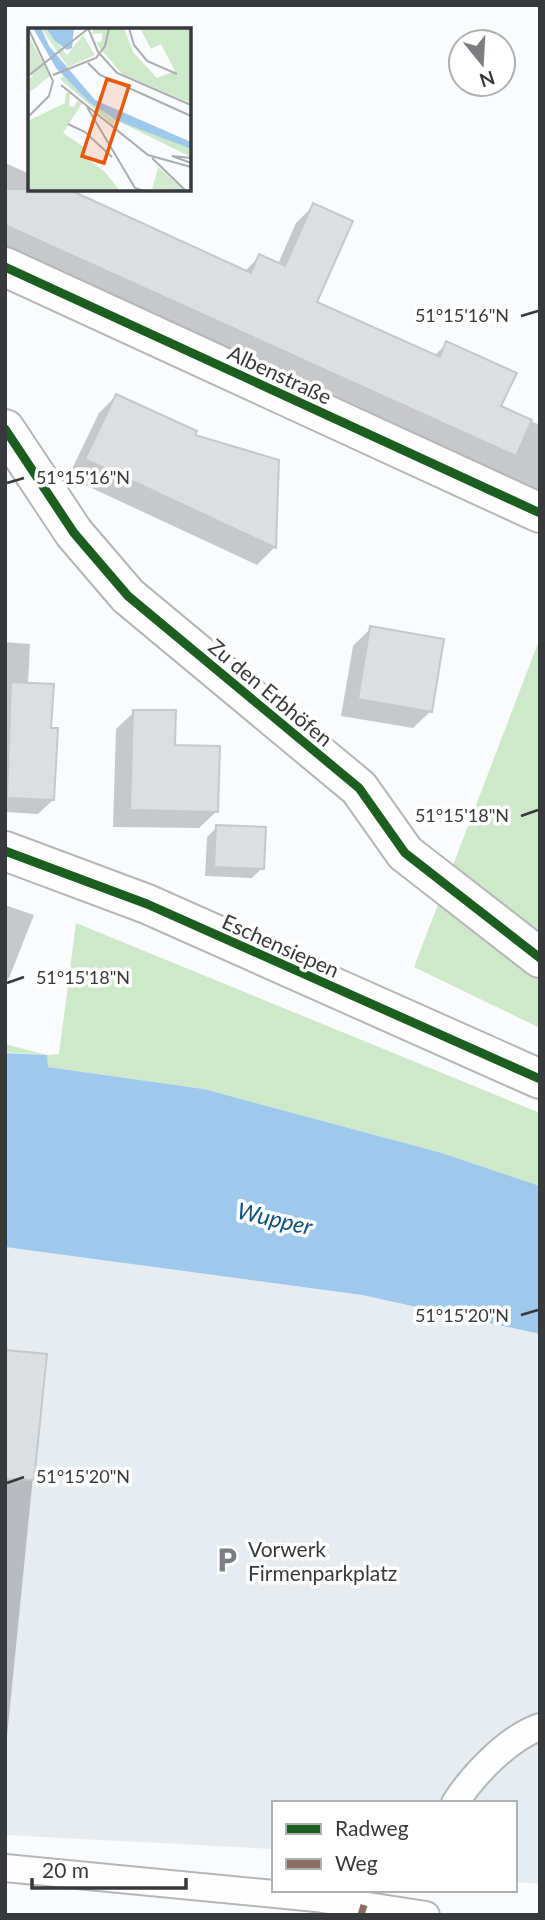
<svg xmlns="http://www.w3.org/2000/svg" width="545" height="1920" font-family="Lato,sans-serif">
  <rect width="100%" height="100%" fill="#f9fbfd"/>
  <path fill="#e7ecf1" d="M 5,1247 L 362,1295 L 540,1334 L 540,1884 L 515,1882 L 515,1803 L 274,1803 L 274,1849 L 5,1835 Z"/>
  <path fill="#cee9ca" d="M 540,638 L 540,1028 L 414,967 Z
    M 76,923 L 540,1113 L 540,1186 L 442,1153 L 204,1089 L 48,1067 L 46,1055 L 5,1052 L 5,1044 L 47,1055 L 59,1054 Z"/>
  <path fill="#9fc9ec" d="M 5,1053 L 47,1055 L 48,1067 L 204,1089 L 442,1153 L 540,1186 L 540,1334 L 362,1295 L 5,1247 Z"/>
  <path fill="#0003" d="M 5,163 L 30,174 L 30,189 L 63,189 L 244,272 L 260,256 L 278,264 L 296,223 L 313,206 L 314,303 L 434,356 L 447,343 L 499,407 L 540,425 L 540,498 L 476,470 L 479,463 L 5,250 Z
    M 116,396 L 192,436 L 277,461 L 274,548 L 257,565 L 68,477 L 99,413 Z
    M 371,628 L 431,711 L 413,728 L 341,716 L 353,646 Z
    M 5,642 L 30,644 L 28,685 L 49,730 L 53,800 L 38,814 L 5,812 Z
    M 134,712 L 173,746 L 217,811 L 199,828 L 113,827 L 116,729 Z
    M 217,827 L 262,868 L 252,878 L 205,876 L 207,837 Z
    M 5,905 L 34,915 L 9,978 L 5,982 Z
    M 5,1352 L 45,1356 L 5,1756 Z"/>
  <path fill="#dcdee0" stroke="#c6c8cb" stroke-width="2" d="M 5,189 L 68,189 L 251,273 L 259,254 L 285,266 L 313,203 L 353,221 L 317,302 L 440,357 L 446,341 L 517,373 L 501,406 L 532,420 L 516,456 L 5,225 Z
    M 116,394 L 197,431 L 195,435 L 279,460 L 276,548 L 85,459 Z
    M 370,626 L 444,639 L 432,712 L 358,699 Z
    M 11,682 L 54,684 L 51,728 L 58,728 L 54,800 L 7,798 Z
    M 133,710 L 176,710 L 175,745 L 220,746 L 218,812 L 130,810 Z
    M 216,825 L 266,827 L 264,869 L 214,867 Z
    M 5,1350 L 47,1354 L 34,1480 L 5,1479 Z"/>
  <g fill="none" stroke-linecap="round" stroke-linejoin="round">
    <g stroke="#b4b6b8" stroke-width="30">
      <path id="lane" d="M 455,1803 C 473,1775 508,1738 540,1727
        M 5,1868 L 316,1898 L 426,1915"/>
    </g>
    <g stroke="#b4b6b8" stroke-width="42">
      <path id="street" d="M 5,267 L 540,513
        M 5,429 L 74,533 L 128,596 L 359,788 L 405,853 L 540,958
        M 5,851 L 147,904 L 540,1079"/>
    </g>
    <use href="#lane" stroke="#fefeff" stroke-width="26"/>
    <use href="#street" stroke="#fefeff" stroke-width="38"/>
    <path stroke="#8d6e63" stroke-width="7" stroke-dasharray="14 7" stroke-linecap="butt" d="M 361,1915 L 364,1905"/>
    <g stroke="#fff" stroke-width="13">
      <path id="cycleway" d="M 5,267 L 540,513
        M 5,429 L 74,533 L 128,596 L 359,788 L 405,853 L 540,958
        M 5,851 L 147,904 L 540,1079"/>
    </g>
    <use href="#cycleway" stroke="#1b5e20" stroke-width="9"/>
  </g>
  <path fill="none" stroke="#37393d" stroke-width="2.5" d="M 521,316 L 538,311M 7,483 L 24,478M 521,816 L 538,810M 7,983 L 24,977M 521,1315 L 538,1310M 7,1483 L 24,1477"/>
  <defs>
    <g id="parking-bare" transform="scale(2.1)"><path d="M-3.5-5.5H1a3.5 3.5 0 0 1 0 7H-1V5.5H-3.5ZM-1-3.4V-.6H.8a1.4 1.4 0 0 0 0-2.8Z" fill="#7b7d80" stroke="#fff" stroke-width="2.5" paint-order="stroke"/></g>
  </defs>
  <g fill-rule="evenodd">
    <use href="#parking-bare" x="227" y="1560"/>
  </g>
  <g text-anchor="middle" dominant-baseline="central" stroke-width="7" stroke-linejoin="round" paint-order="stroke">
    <g font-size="21" fill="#37393d" stroke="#fff">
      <text transform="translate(280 374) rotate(25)">Albenstraße</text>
      <text transform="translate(271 692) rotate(40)">Zu den Erbhöfen</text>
      <text transform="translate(281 945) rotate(24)">Eschensiepen</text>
    </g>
    <g font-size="21" fill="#37393d" stroke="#fff" text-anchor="start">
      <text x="248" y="1548">Vorwerk<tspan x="248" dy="24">Firmenparkplatz</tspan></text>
    </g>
    <g font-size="23" font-style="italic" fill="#0b5380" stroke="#fff">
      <text transform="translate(275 1218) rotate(13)">Wupper</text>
    </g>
  </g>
  <g transform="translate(28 28)">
    <rect width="163" height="163" fill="#f9fbfd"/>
    <path d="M 13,0 L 18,0 L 39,27 L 55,7 L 67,27 L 40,39 ZM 0,7 L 22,48 L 2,64 L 0,52 L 5,48 L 0,43 ZM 130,139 L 157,163 L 124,161 Z" fill="#d2eacf"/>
    <path d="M 66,0 L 96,0 L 105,24 L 129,50 L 147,43 L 133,16 L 123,21 L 112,0 L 163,0 L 163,75 L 94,46 L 68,15 L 74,13 L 74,5 L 64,6 ZM 35,48 L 82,89 L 163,121 L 163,129 L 88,92 L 85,97 L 32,51 ZM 38,65 L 42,65 L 41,78 L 46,79 L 50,72 L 54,75 L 35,105 L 56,119 L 54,127 L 76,143 L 92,163 L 0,163 L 0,93 L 37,75 Z" fill="#cee9ca"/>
    <path d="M 5,0 L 13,0 L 21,18 L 67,72 L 163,114 L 163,121 L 88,92 L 61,74 L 28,40 ZM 18,0 L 46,0 L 44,20 L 39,22 L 27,13 Z" fill="#9fc9ec"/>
    <path fill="none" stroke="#abadb0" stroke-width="2" d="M 0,0 L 25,53 L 21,68 L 0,89M 60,0 L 70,24 L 89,45 L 163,77M 101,0 L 106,17 L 119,33 L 149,46M 60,35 L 72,47 L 163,88M 25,47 L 68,30 L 77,18 L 81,0M 0,48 L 61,0M 33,57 L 120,127 L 163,139M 59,79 L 107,160 L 116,163M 40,96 L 57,104 L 84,129M 124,130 L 158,163M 163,130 L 144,128 L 163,135"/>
    <path fill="#e8590c" fill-opacity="0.15" stroke="#e8590c" stroke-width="3.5" d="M 79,51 L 101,58 L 76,135 L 54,128 Z"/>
    <rect width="163" height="163" fill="none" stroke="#37393d" stroke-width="3.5"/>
  </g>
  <g font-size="18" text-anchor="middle" fill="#37393d" stroke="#fff" stroke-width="7" stroke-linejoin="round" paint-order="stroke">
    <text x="462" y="322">51°15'16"N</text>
    <text x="83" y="484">51°15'16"N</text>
    <text x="462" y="822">51°15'18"N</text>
    <text x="83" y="984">51°15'18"N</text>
    <text x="462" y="1322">51°15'20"N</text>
    <text x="83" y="1483">51°15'20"N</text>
  </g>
  <rect width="545" height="1920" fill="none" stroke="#37393d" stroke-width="14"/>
  <rect x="272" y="1801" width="245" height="91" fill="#ffffff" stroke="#afb0b1" stroke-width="2"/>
  <rect x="286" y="1824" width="35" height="10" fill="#1b5e20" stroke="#afb0b1" stroke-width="2"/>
  <text x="335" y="1836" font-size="21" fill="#37393d">Radweg</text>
  <rect x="286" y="1859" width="35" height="10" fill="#8d6e63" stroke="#afb0b1" stroke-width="2"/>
  <text x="335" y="1871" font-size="21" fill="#37393d">Weg</text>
  <g transform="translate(482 63) rotate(162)"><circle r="33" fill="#ffffff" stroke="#afb0b1" stroke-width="2"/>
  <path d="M0-5L12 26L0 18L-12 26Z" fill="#7b7d80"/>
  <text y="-10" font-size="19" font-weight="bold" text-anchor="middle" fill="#37393d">N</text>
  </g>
  <path d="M32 1878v10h154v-10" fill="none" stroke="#37393d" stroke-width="3.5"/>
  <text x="42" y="1878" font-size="21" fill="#37393d" stroke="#ffffff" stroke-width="5" paint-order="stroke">20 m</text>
</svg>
